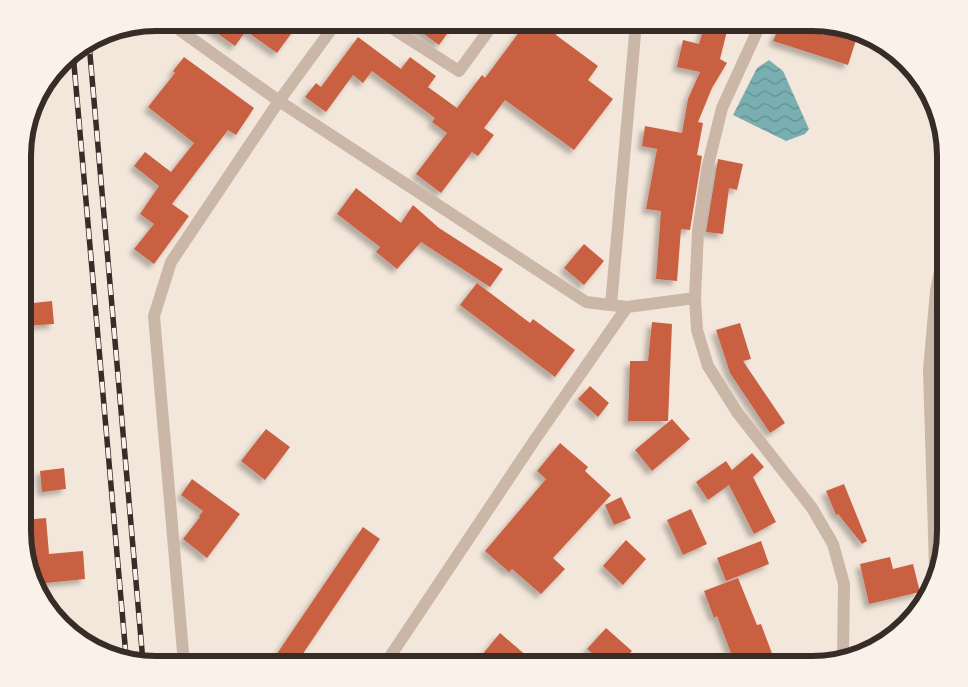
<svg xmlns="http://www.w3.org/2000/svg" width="968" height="687" font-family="Barlow,sans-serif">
  <defs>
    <pattern id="water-waves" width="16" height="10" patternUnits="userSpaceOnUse" patternTransform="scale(1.25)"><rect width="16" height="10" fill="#79afb1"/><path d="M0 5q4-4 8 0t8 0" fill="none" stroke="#648f90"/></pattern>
    <filter id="shadow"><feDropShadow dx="-4.5" dy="4.5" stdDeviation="2.5" flood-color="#0004"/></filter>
  </defs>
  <rect width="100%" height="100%" fill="#f3e7db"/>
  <path fill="url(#water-waves)" d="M 769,60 L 783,71 L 809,129 L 805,134 L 786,141 L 733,115 L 757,68 Z"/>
  <path fill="#ca6142" filter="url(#shadow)" d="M 203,23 L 299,23 L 277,53 L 246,31 L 235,46 Z
    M 409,23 L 455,23 L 439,45 Z
    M 526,23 L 561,23 L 555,31 L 557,33 L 556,35 L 598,66 L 588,80 L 613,99 L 574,150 L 505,100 L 484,128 L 494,135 L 478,156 L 472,152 L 441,193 L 416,174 L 447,133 L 432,122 L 435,118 L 372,71 L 363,83 L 353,75 L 326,112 L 305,97 L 316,83 L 321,87 L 358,37 L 401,69 L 410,57 L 436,76 L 428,87 L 457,108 L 482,75 L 485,78 Z
    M 705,23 L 729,23 L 720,59 L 727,63 L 712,88 L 698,122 L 703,123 L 697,155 L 702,156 L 690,230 L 681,229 L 677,281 L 656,279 L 661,211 L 646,209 L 657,149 L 642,146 L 645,126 L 682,133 L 688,99 L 700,72 L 677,67 L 683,40 L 699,44 Z
    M 781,23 L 795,23 L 824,35 L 827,25 L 857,37 L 848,65 L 773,41 Z
    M 184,57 L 254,108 L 236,135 L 228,130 L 172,204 L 189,216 L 154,264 L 134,249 L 154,224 L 140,214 L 159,186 L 134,166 L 145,152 L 171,172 L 194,143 L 148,107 L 175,73 L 173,71 Z
    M 718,159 L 743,164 L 737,190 L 729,188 L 723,234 L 706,232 Z
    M 356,188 L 401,223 L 413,205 L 439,228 L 503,269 L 490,287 L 421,242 L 397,269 L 376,252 L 380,247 L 337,214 Z
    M 584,244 L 604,261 L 584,285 L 564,268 Z
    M 477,283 L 530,323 L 533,319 L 575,350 L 555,377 L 460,305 Z
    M 52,301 L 54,324 L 24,326 L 24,304 Z
    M 652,322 L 672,324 L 668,421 L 628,421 L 630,361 L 648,361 Z
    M 740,323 L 751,359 L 743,361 L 785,423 L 770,433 L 730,373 L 716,330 Z
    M 590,386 L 609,403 L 598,417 L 578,399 Z
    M 672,419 L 690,439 L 652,471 L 635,450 Z
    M 266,429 L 290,447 L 265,480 L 241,461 Z
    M 560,443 L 588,467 L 585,471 L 611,495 L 553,558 L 565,569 L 541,594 L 512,569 L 509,572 L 485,551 L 546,479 L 537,471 Z
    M 752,453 L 764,467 L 753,477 L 776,522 L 754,534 L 729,485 L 708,500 L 696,482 L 726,461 L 732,470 Z
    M 64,468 L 66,489 L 42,492 L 40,471 Z
    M 192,479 L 240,514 L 207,558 L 183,539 L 200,517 L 199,516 L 203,511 L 181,495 Z
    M 844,484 L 867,541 L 862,544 L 838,514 L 836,515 L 826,491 Z
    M 621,497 L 631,518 L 614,525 L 605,505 Z
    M 691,509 L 707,544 L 683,555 L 667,520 Z
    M 46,518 L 49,554 L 83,551 L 85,579 L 36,584 L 24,548 L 24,520 Z
    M 363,527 L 380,539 L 296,664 L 270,664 Z
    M 626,540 L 646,559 L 623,585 L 603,566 Z
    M 761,541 L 769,564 L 726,581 L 717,558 Z
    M 890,557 L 893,569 L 913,564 L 920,592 L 869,604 L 860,564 Z
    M 738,578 L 757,625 L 761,624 L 776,664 L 735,664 L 717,616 L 714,618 L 704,591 Z
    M 606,628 L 632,651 L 620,664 L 605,664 L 587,649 Z
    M 500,633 L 536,664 L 493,664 L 482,655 Z"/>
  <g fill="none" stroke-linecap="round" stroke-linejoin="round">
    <path stroke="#cbb7a7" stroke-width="12" d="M 170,23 L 279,101 L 586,302 L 627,307 L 695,298
      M 384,23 L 459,71 L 494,23
      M 761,23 L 722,108 L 707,169 L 698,231 L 695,298 L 697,330 L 708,366 L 737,412 L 812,508 L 833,544 L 844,584 L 843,657
      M 611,305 L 636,23
      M 935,567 L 929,370 L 936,291 L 945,245
      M 184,664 L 154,316 L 171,262 L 279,101 L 336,23
      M 385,664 L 536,438 L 627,307"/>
    <g stroke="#372c28" stroke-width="5.5">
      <path id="rail" d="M 89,43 L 143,662
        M 73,53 L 126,656"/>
    </g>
    <use href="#rail" stroke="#faf2e8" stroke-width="4" stroke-dasharray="11" stroke-linecap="butt"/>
  </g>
  <path d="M0 0H968V687H0ZM156 31H812A125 125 0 0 1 937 156V531A125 125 0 0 1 812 656H156A125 125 0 0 1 31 531V156A125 125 0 0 1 156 31Z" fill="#faf2e8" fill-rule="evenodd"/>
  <path fill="none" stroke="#372c28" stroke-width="6" d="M156 31H812A125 125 0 0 1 937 156V531A125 125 0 0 1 812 656H156A125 125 0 0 1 31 531V156A125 125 0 0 1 156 31Z"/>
</svg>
